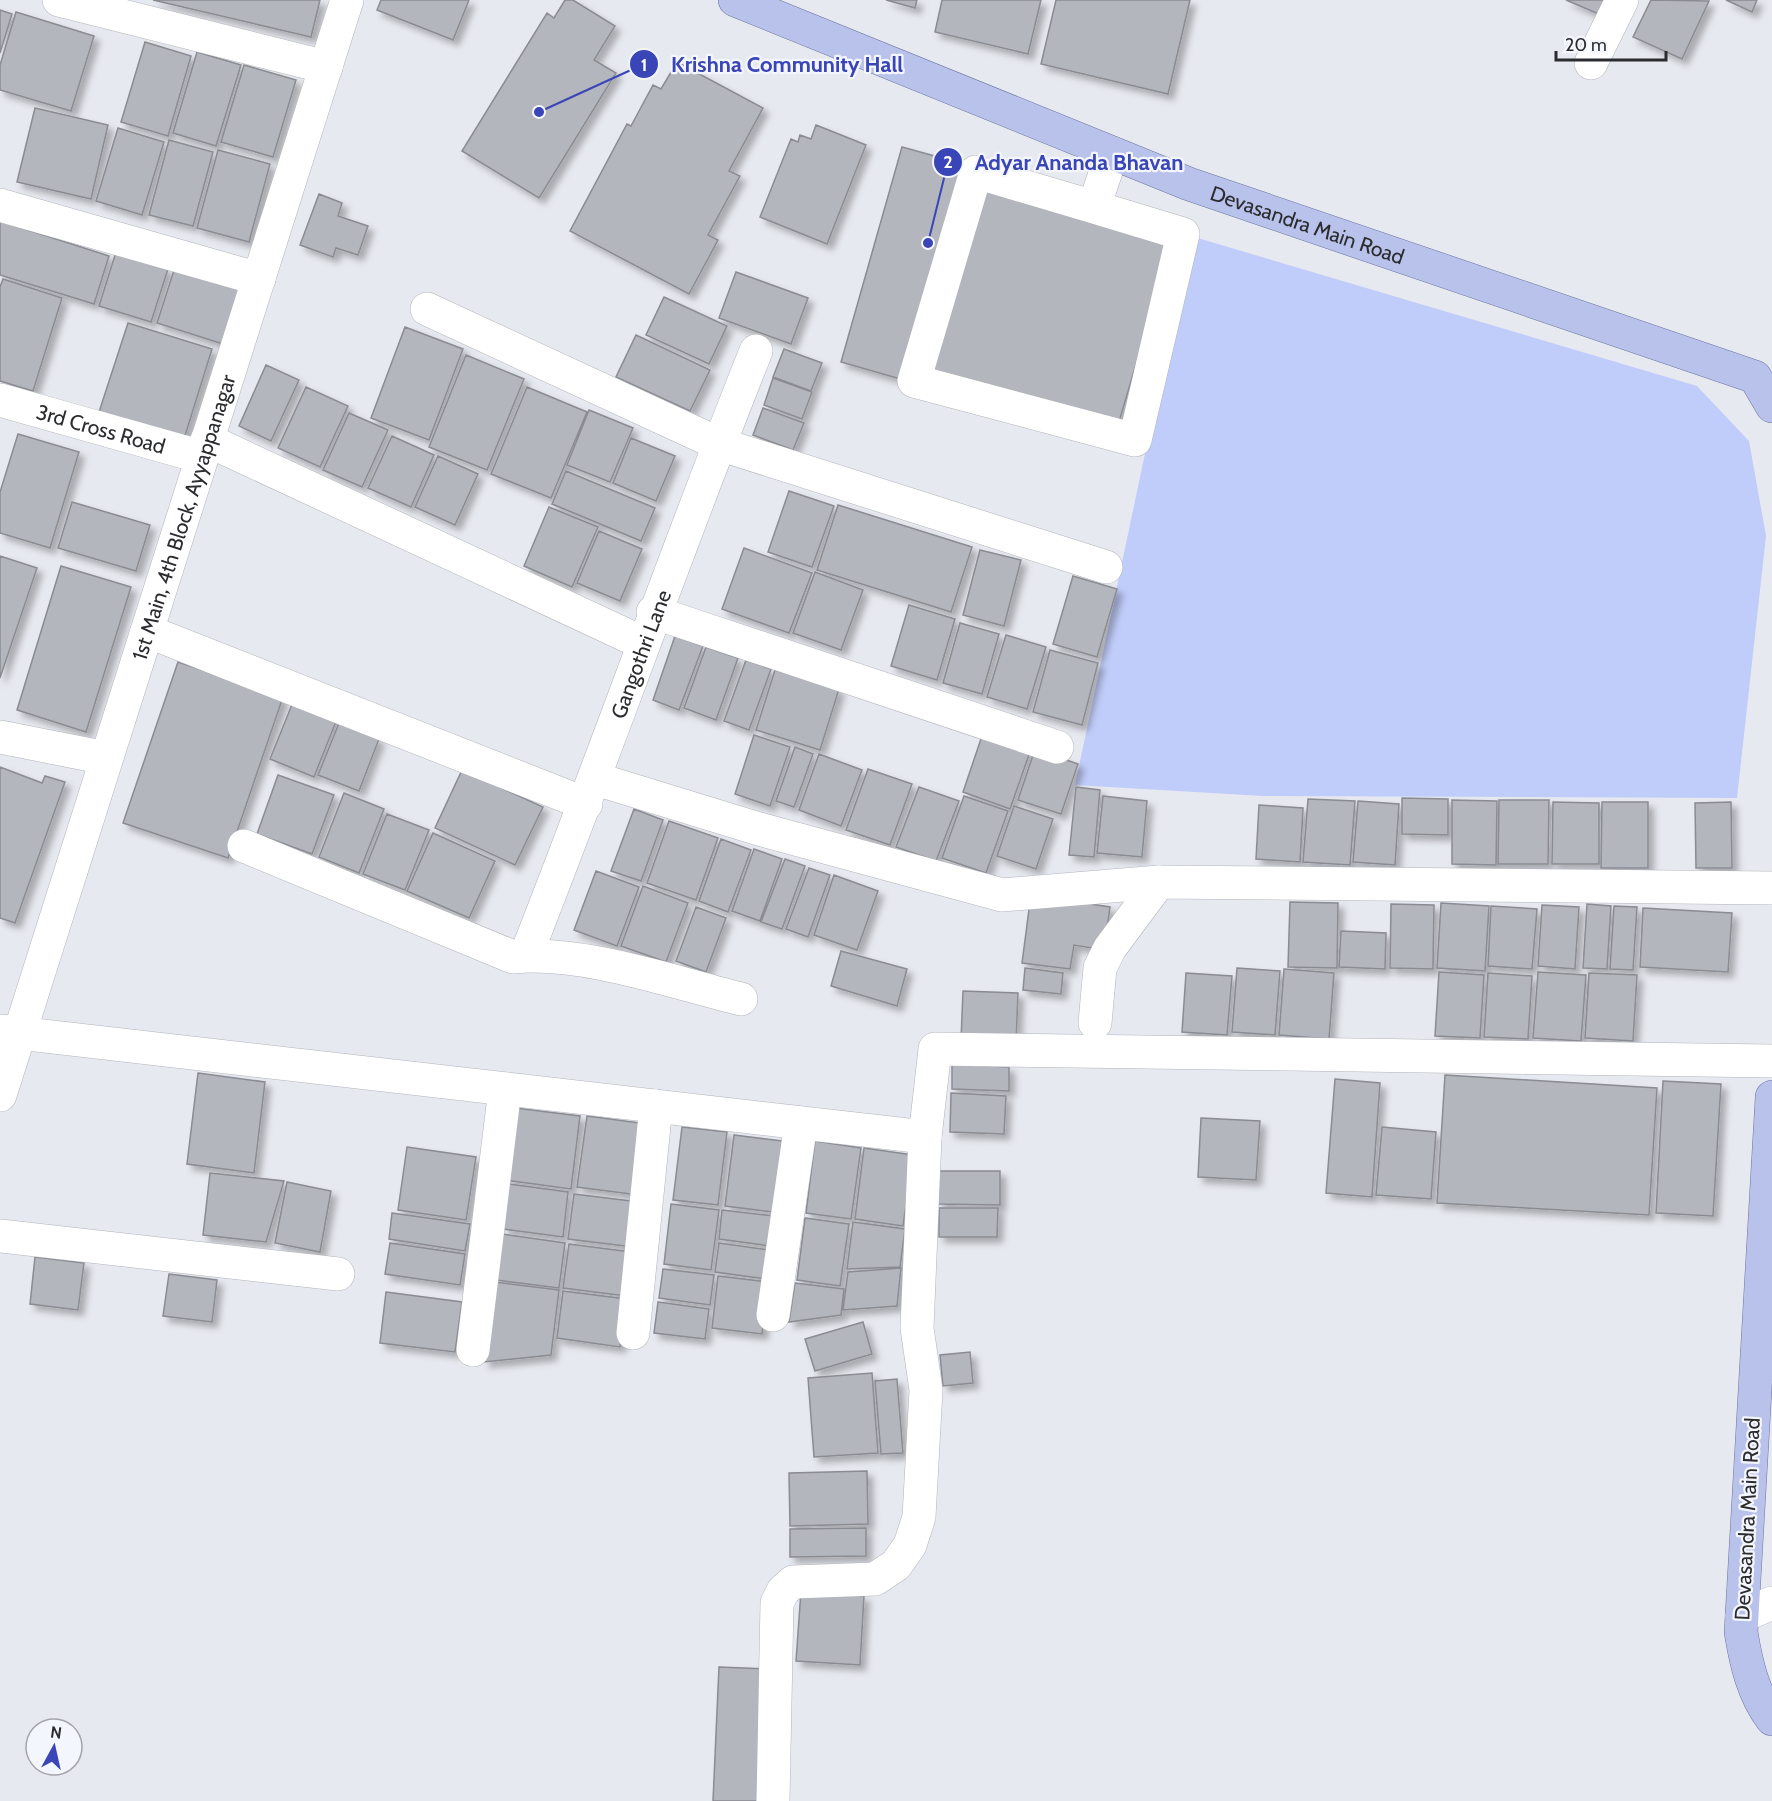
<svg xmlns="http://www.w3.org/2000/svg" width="1772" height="1801" font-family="Cabin,sans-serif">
  <defs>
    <filter id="shadow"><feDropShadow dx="5.5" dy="5.5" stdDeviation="3" flood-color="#0004"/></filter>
  </defs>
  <rect width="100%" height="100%" fill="#e7e9f0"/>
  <path fill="#c0ccf9" d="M 1191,236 L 1697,386 L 1749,441 L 1766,536 L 1737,798 L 1263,796 L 1075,785 Z"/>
  <path fill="#b4b6bd" stroke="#8a8c92" stroke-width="1.5" filter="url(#shadow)" d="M 153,0 L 320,0 L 311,37 Z
    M 381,0 L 469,0 L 453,40 L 377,10 Z
    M 565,0 L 573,0 L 615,26 L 594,60 L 616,73 L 539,198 L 462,151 L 547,13 L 554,18 Z
    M 886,0 L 917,0 L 915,8 Z
    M 942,0 L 1041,0 L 1028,54 L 935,32 Z
    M 1056,0 L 1190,0 L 1168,94 L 1041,64 Z
    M 1566,0 L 1607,0 L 1601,15 Z
    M 1651,0 L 1709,1 L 1682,59 L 1633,37 Z
    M 1726,0 L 1757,0 L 1752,12 Z
    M 0,10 L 12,14 L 0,53 Z
    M 16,12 L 94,36 L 71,111 L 0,90 L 0,65 Z
    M 145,42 L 191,56 L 168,136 L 121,122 Z
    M 197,52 L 241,65 L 216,146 L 173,133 Z
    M 677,62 L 763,108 L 729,171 L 740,176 L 708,235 L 718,240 L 689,294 L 570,231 L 627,124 L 631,126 L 653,85 L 661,89 Z
    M 244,65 L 296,80 L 273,157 L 221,142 Z
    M 35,108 L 108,125 L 91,199 L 17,182 Z
    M 816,125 L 866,145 L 827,244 L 760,217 L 791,139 L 798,142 L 800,135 L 811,139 Z
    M 118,128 L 164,142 L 142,215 L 96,201 Z
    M 169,140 L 213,152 L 193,226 L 149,215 Z
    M 902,147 L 964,164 L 904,380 L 841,362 Z
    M 218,150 L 270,164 L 249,242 L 197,228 Z
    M 981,182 L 1173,239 L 1116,432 L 924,375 Z
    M 319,194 L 342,203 L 338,216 L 368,226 L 358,255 L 336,248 L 333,257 L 300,245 Z
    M 0,221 L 109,256 L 94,304 L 0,275 Z
    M 116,252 L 168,269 L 151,322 L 99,306 Z
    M 176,264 L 242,285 L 223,344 L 157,323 Z
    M 736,272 L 808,298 L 791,344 L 719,318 Z
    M 3,279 L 62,298 L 33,391 L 0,381 L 0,287 Z
    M 664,297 L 727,326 L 709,364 L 646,335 Z
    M 128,323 L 212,349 L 184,439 L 99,412 Z
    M 405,327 L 463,349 L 429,440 L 371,418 Z
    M 636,335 L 710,370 L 690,411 L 616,377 Z
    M 784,349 L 822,363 L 811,391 L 773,377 Z
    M 466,355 L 524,379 L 487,470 L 429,447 Z
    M 266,365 L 299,380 L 271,441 L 239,426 Z
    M 773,378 L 812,392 L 802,419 L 764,405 Z
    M 306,387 L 348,406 L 320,467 L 278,448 Z
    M 527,387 L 587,412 L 551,498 L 491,474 Z
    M 763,408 L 804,423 L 793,450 L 753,435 Z
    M 589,410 L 633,428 L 610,482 L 567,465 Z
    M 349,413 L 388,430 L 362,487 L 323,470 Z
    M 18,434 L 79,452 L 50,548 L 0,533 L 0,492 Z
    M 392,436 L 434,455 L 411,507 L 368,488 Z
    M 631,438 L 675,456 L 656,501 L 613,483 Z
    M 438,456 L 478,474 L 455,525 L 415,507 Z
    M 566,471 L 655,508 L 641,541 L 552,504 Z
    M 789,491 L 834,506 L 812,567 L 768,552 Z
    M 72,502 L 150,525 L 136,571 L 58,548 Z
    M 838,505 L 972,547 L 951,612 L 817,570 Z
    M 549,507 L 598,527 L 572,587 L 524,566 Z
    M 599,531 L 642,549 L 620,601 L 577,583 Z
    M 744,548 L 812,573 L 789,633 L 722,609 Z
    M 980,550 L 1021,560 L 1004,626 L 963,615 Z
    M 0,556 L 37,568 L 0,678 Z
    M 61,566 L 131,587 L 86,732 L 17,710 Z
    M 815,572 L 863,590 L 841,650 L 793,633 Z
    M 1073,576 L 1117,589 L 1097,657 L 1053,644 Z
    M 909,605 L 955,619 L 937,680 L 891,666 Z
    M 960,623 L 999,634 L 982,694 L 943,683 Z
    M 1006,635 L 1046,647 L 1027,709 L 987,697 Z
    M 675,636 L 703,646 L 679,710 L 653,700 Z
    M 706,647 L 738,658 L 716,720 L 684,708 Z
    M 1050,650 L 1098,663 L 1082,725 L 1033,712 Z
    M 746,660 L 771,669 L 749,730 L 724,721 Z
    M 178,662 L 283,697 L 228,858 L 123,823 Z
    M 775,670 L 839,689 L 820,750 L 756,730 Z
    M 295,697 L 339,714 L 314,777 L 270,759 Z
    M 339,723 L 379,739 L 359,791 L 318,775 Z
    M 983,733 L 1031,749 L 1010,809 L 963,792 Z
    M 754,735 L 790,747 L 770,806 L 735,794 Z
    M 795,747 L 813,754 L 794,807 L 776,801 Z
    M 1035,749 L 1078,764 L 1061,814 L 1018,800 Z
    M 819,754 L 862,770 L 841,826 L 799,810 Z
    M 0,767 L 42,783 L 45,776 L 65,782 L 15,923 L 0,918 Z
    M 868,769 L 912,784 L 890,845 L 846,830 Z
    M 462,770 L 543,807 L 515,865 L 435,828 Z
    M 278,775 L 334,795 L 312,854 L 257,834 Z
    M 919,787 L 959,801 L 936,861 L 896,847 Z
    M 1076,787 L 1100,790 L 1094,857 L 1069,855 Z
    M 344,793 L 384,809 L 359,873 L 319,857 Z
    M 964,796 L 1008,811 L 986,873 L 942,858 Z
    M 1103,796 L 1147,801 L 1142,857 L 1097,853 Z
    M 1402,798 L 1448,799 L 1448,835 L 1402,834 Z
    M 1308,799 L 1355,801 L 1350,865 L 1303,862 Z
    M 1452,800 L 1497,801 L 1496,865 L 1452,864 Z
    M 1499,800 L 1549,800 L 1548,864 L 1498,864 Z
    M 1358,801 L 1399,804 L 1395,865 L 1353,862 Z
    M 1553,802 L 1599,803 L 1599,864 L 1552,864 Z
    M 1602,802 L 1648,802 L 1648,868 L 1601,868 Z
    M 1731,802 L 1732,868 L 1696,868 L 1695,803 Z
    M 1259,805 L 1303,808 L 1300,862 L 1256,859 Z
    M 1014,806 L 1053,819 L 1036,869 L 997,856 Z
    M 634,809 L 663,820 L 641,881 L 611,871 Z
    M 387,814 L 429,830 L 405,890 L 363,874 Z
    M 669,821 L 718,838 L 696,900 L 647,883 Z
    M 433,833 L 495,861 L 469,918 L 407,891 Z
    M 721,839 L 751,850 L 728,912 L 699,901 Z
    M 754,849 L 782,859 L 760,921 L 732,911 Z
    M 785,859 L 805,866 L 782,929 L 761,922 Z
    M 809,868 L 830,875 L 808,937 L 786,929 Z
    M 596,871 L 639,887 L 617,946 L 574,930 Z
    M 834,875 L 878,891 L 857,950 L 814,935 Z
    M 643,886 L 688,903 L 666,962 L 621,946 Z
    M 1051,898 L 1110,907 L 1104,950 L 1074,945 L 1070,969 L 1022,963 L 1030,902 Z
    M 1290,902 L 1338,903 L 1337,968 L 1288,967 Z
    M 1441,903 L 1489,906 L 1485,971 L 1437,968 Z
    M 1391,904 L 1434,905 L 1433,969 L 1390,968 Z
    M 1587,904 L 1611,906 L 1607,969 L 1583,968 Z
    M 1542,905 L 1579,907 L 1575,969 L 1538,966 Z
    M 1491,906 L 1537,909 L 1532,969 L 1488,966 Z
    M 1614,906 L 1637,907 L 1633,970 L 1610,969 Z
    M 696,907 L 726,918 L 706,972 L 676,961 Z
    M 1643,908 L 1732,913 L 1728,972 L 1640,967 Z
    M 1341,931 L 1386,933 L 1385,969 L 1339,967 Z
    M 841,951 L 907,969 L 897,1006 L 831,986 Z
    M 1025,968 L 1063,973 L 1061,994 L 1023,990 Z
    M 1237,968 L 1280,971 L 1275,1035 L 1232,1032 Z
    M 1284,969 L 1334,973 L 1329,1039 L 1279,1035 Z
    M 1439,972 L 1484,975 L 1480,1038 L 1435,1036 Z
    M 1538,972 L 1586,975 L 1581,1041 L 1533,1038 Z
    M 1186,973 L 1232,976 L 1227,1035 L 1182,1032 Z
    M 1488,973 L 1532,976 L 1528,1039 L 1484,1037 Z
    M 1589,973 L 1637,975 L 1633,1041 L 1585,1038 Z
    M 963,991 L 1018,993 L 1016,1042 L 961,1040 Z
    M 952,1064 L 1009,1067 L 1009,1091 L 952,1089 Z
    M 198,1073 L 265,1082 L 254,1173 L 187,1164 Z
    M 1445,1075 L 1657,1088 L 1649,1215 L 1437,1203 Z
    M 1335,1079 L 1380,1083 L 1372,1197 L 1326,1193 Z
    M 1663,1081 L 1721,1084 L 1713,1216 L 1656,1213 Z
    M 951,1093 L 1006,1096 L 1004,1134 L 950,1132 Z
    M 515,1108 L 580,1116 L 571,1189 L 505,1180 Z
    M 587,1116 L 647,1124 L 638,1195 L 577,1187 Z
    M 1201,1118 L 1260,1121 L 1256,1180 L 1198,1177 Z
    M 682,1127 L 727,1132 L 718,1205 L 673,1200 Z
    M 1382,1127 L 1436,1132 L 1431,1199 L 1376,1195 Z
    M 734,1135 L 782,1141 L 773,1212 L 725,1206 Z
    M 815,1141 L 861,1148 L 851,1219 L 806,1213 Z
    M 407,1147 L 476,1157 L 466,1220 L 398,1210 Z
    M 864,1148 L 913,1155 L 903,1226 L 855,1219 Z
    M 938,1171 L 1000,1171 L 1000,1205 L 938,1204 Z
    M 210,1173 L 284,1181 L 266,1242 L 203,1235 Z
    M 287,1182 L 331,1191 L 320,1252 L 275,1243 Z
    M 509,1184 L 568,1192 L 563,1237 L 503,1229 Z
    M 574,1194 L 639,1202 L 633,1247 L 568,1239 Z
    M 671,1204 L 719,1210 L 711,1270 L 664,1264 Z
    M 939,1208 L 998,1208 L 997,1237 L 939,1237 Z
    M 722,1210 L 774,1216 L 770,1246 L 719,1239 Z
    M 392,1213 L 470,1224 L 465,1251 L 389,1239 Z
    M 805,1218 L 849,1224 L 840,1286 L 797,1280 Z
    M 853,1222 L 905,1229 L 900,1267 L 847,1269 Z
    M 502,1234 L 565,1243 L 559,1288 L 496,1280 Z
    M 390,1243 L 465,1254 L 460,1285 L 385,1274 Z
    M 719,1243 L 769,1250 L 766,1279 L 715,1272 Z
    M 569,1244 L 631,1252 L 626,1296 L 563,1288 Z
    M 35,1257 L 84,1263 L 78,1310 L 30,1304 Z
    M 901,1268 L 897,1306 L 843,1310 L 848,1272 Z
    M 663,1269 L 714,1275 L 710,1305 L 659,1298 Z
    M 169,1274 L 217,1280 L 212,1322 L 163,1316 Z
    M 718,1276 L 768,1282 L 762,1334 L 712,1328 Z
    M 494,1282 L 559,1290 L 551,1355 L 484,1362 Z
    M 795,1283 L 844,1289 L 841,1315 L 789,1322 Z
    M 563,1291 L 626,1299 L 620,1347 L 557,1338 Z
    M 386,1292 L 462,1302 L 455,1352 L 380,1343 Z
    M 658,1302 L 709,1309 L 705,1339 L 654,1333 Z
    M 863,1322 L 872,1354 L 815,1371 L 805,1339 Z
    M 970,1352 L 973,1383 L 943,1386 L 940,1355 Z
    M 872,1373 L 878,1453 L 814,1457 L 808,1378 Z
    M 897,1379 L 903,1453 L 881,1454 L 875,1381 Z
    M 867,1471 L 868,1524 L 790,1526 L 789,1473 Z
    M 866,1528 L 866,1556 L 790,1557 L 790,1529 Z
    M 801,1591 L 864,1596 L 860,1665 L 796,1661 Z
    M 719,1667 L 768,1669 L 762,1801 L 713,1801 Z"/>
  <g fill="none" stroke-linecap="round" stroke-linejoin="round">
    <g stroke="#b2b4ba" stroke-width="34">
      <g id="minor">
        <path d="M 59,0 L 326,67"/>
        <path d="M 1591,63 L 1622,0"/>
        <path d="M 0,205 L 259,279"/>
        <path d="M 1094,207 L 976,172 L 914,381 L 1135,440 L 1183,234 L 1094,207 L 1112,153"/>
        <path d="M 427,309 L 719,444 L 1106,567"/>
        <path id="s1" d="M 0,400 L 202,457"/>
        <path d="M 207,440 L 643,643"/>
        <path d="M 653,612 L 1057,747"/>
        <path d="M 147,631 L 586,804"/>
        <path d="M 0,737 L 106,758"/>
        <path d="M 596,779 L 759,829 L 1002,895 L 1159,882 L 1772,888"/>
        <path d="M 244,846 L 513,957 C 582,950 672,982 741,999"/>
        <path id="s2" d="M 526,955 C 605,755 676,551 756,351"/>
        <path d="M 1095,1023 L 1100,968 L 1110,948 L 1159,882"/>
        <path d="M 0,1031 L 925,1137"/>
        <path id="s3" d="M 0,1095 L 347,0"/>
        <path d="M 0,1236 L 338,1274"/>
        <path d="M 773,1315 L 801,1123"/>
        <path d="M 633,1333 L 656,1106"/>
        <path d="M 473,1350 L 505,1089"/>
        <path d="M 1742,1616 L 1772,1603"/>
        <path d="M 773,1801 L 777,1603 L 783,1591 L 793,1582 L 875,1579 L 896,1565 L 910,1545 L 919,1517 L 926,1390 L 917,1328 L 925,1137 L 935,1049 L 1772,1061"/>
      </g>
    </g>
    <g stroke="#69749f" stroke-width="34">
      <g id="major">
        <path id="s4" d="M 735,0 L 1189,184 L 1755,377 L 1772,406"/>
        <path d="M 1772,1097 L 1741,1632 C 1746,1663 1753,1694 1772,1719"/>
      </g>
    </g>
    <use href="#minor" stroke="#fff" stroke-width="33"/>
    <use href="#major" stroke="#b9c2ea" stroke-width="33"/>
  </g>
  <g text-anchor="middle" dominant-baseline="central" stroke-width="4.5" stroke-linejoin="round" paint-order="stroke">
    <g font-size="21" fill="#2b2c2f" stroke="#f4f6fd">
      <text stroke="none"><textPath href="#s4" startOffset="615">Devasandra Main Road</textPath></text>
      <text stroke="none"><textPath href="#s1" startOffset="105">3rd Cross Road</textPath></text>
      <text stroke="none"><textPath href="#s3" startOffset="606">1st Main, 4th Block, Ayyappanagar</textPath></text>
      <text stroke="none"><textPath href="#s2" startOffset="322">Gangothri Lane</textPath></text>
      <text transform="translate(1747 1519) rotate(-87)">Devasandra Main Road</text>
    </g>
  </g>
  <path fill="none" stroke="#3a45b8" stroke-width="2" d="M539 112L644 64M928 243L948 162"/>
  <g fill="#3a45b8" stroke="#f4f6fd" stroke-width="2">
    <circle cx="539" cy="112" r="6"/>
    <circle cx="928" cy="243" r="6"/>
    <circle cx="644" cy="64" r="15"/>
    <circle cx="948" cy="162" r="15"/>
  </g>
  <g font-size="18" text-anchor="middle" font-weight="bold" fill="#fff">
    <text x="644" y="71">1</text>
    <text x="948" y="168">2</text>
  </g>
  <g font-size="22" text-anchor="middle" font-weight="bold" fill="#3a45b8" stroke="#f4f6fd" stroke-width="4.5" stroke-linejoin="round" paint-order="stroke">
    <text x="787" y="72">Krishna Community Hall</text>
    <text x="1079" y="170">Adyar Ananda Bhavan</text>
  </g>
  <g transform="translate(54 1747) rotate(8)"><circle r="28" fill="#f4f6fd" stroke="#a4a5ab" stroke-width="1.5"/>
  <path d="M0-4.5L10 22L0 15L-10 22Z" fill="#3a45b8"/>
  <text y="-9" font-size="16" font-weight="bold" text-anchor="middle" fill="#2b2c2f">N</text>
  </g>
  <path d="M1556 51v9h110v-9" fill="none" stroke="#2b2c2f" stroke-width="3"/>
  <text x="1565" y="51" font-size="18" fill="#2b2c2f" stroke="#f4f6fd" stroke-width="4.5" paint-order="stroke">20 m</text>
</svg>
